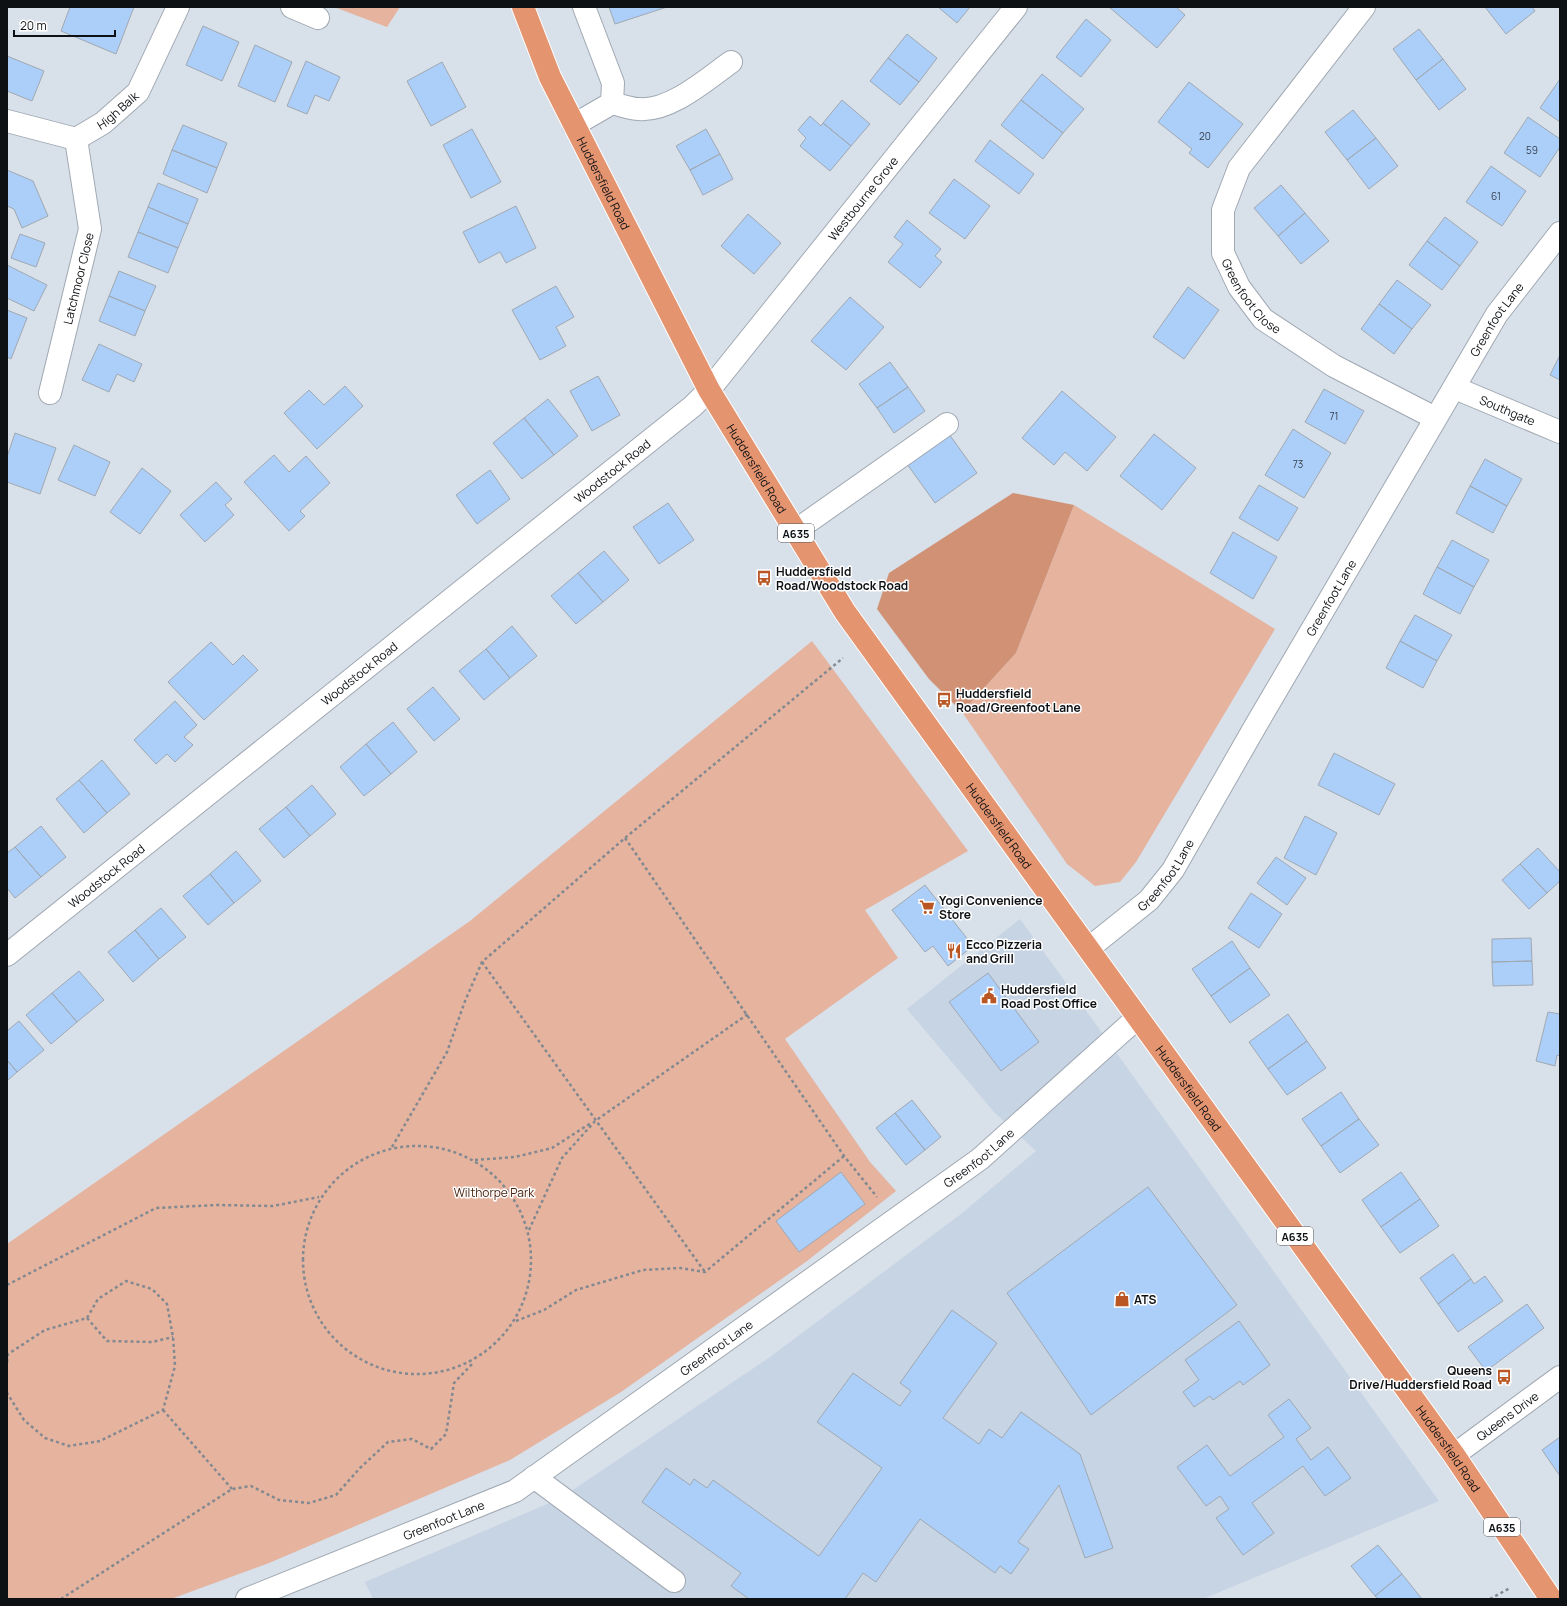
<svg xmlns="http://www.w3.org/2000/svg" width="1567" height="1606" font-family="Manrope,sans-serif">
  <rect width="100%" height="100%" fill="#d8e0ea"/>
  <path fill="#c7d4e4" d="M 1020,919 L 1439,1501 L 1203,1599 L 373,1599 L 365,1582 L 561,1498 L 770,1357 L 961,1214 L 1036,1151 L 994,1112 L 907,1009 Z"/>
  <path fill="#e5b39e" d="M 334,7 L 400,7 L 387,27 Z
    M 1074,505 L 1275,629 L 1136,862 L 1120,882 L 1095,886 L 1067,864 L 962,712 L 1016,653 Z
    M 812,641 L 968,851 L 865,910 L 898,958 L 785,1039 L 870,1162 L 896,1191 L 807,1261 L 621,1392 L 510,1460 L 269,1563 L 171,1599 L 7,1599 L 7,1244 L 470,921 Z"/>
  <path fill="#d09175" d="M 1013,493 L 1074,505 L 1016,653 L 962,712 L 929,679 L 877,609 L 889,573 Z"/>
  <path fill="#accff9" stroke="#a0a8b1" d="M 70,7 L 134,7 L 116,54 L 61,31 Z
    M 609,7 L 667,7 L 615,24 Z
    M 938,7 L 970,7 L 957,23 Z
    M 1109,7 L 1176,7 L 1185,15 L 1157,48 Z
    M 1485,7 L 1532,7 L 1535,11 L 1506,34 Z
    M 1086,19 L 1111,40 L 1081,77 L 1056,57 Z
    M 203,26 L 239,42 L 222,81 L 186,65 Z
    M 1419,29 L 1443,59 L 1416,80 L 1393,49 Z
    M 907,34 L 937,58 L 919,82 L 888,58 Z
    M 255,45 L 292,62 L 275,102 L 238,86 Z
    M 7,56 L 44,71 L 32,101 L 7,91 Z
    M 888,58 L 919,82 L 900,105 L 870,81 Z
    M 1443,59 L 1466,89 L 1439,110 L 1416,80 Z
    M 306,61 L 340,77 L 329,101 L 315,95 L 307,114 L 287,106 Z
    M 442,62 L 466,107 L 431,126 L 407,81 Z
    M 1042,74 L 1084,109 L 1063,133 L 1021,100 Z
    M 1560,79 L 1560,122 L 1540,108 Z
    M 1189,82 L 1243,124 L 1208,168 L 1189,153 L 1192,149 L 1158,122 Z
    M 842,100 L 870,124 L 851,146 L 823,123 Z
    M 1021,100 L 1063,133 L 1043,159 L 1001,125 Z
    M 1353,110 L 1376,138 L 1347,160 L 1325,132 Z
    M 810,116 L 821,126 L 823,123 L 851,146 L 830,171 L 800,146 L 806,138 L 798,130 Z
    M 1528,117 L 1560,139 L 1560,147 L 1540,177 L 1504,153 Z
    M 183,125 L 227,143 L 217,168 L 172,150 Z
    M 472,129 L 501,182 L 471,198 L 443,145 Z
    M 706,129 L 720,154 L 690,170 L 676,146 Z
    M 1376,138 L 1398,166 L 1369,189 L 1347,160 Z
    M 990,140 L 1034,174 L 1019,194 L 975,161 Z
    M 172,150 L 217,168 L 207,193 L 163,174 Z
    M 720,154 L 733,179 L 703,195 L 690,170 Z
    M 1491,166 L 1526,191 L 1502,226 L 1466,202 Z
    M 7,170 L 33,181 L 48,216 L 22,228 L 14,209 L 7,206 Z
    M 954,179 L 990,206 L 965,239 L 929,213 Z
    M 158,183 L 198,199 L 188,224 L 148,207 Z
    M 1281,185 L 1305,213 L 1278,236 L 1254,208 Z
    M 516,206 L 536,248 L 506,263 L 500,252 L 479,263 L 463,232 Z
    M 148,207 L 188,224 L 178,248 L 138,232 Z
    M 1305,213 L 1329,241 L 1301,264 L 1278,236 Z
    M 748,214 L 781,243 L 754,274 L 721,246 Z
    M 1445,217 L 1478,242 L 1460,266 L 1427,241 Z
    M 907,220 L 941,249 L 935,256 L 942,262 L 920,288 L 888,262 L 903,244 L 894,237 Z
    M 138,232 L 178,248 L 168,273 L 128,257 Z
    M 20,234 L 45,243 L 36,267 L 11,258 Z
    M 1427,241 L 1460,266 L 1442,290 L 1409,265 Z
    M 7,265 L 47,285 L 34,311 L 7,298 Z
    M 119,271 L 156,286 L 145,311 L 109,296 Z
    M 1397,280 L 1431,305 L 1412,329 L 1379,304 Z
    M 556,286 L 574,317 L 556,327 L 566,346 L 540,360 L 512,310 Z
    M 1188,287 L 1219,310 L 1184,359 L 1153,337 Z
    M 109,296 L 145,311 L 135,336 L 99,321 Z
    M 850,297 L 884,327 L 846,370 L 811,341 Z
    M 1379,304 L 1412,329 L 1394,354 L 1361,329 Z
    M 7,310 L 27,318 L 11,359 L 7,357 Z
    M 99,344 L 142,364 L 134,382 L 117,374 L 109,392 L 82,380 Z
    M 1560,355 L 1560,380 L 1550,375 Z
    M 890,362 L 908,387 L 877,408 L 859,384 Z
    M 598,376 L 620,415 L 592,431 L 570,391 Z
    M 345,386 L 363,406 L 317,449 L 284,413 L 309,390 L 324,405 Z
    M 908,387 L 925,411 L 894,433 L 877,408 Z
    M 1324,389 L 1364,411 L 1345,444 L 1305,422 Z
    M 1062,391 L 1116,437 L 1087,471 L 1065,452 L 1054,465 L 1022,438 Z
    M 548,399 L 578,436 L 554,455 L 524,418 Z
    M 524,418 L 554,455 L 522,479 L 493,443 Z
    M 1293,429 L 1331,453 L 1304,498 L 1265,475 Z
    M 15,433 L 56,448 L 40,494 L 7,482 L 7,457 Z
    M 949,434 L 977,473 L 935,503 L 907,464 Z
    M 1154,434 L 1196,468 L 1162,510 L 1120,476 Z
    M 74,445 L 110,462 L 95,496 L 58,480 Z
    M 274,455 L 289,472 L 306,456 L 330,483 L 300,511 L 305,516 L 289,531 L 244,482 Z
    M 1485,459 L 1522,479 L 1507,506 L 1470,486 Z
    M 142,468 L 171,491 L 140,534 L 110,512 Z
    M 490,470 L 510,499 L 477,524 L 456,495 Z
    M 216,482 L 232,499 L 225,505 L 234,515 L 205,542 L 180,515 Z
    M 1259,485 L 1298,508 L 1278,541 L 1239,518 Z
    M 1470,486 L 1507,506 L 1493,533 L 1456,513 Z
    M 668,503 L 694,540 L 659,564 L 633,527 Z
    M 1233,532 L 1277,557 L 1253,599 L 1210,573 Z
    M 1452,540 L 1489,560 L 1474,587 L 1437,567 Z
    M 604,551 L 629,580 L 603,602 L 578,573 Z
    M 1437,567 L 1474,587 L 1460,614 L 1423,594 Z
    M 578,573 L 603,602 L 576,624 L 551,596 Z
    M 1415,615 L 1452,635 L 1437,661 L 1400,641 Z
    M 512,626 L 537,656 L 510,678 L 486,649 Z
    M 1400,641 L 1437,661 L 1423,688 L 1386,668 Z
    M 211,642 L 233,665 L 243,655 L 258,670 L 204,720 L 168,682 Z
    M 486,649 L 510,678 L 484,700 L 459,671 Z
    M 433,687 L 460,719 L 434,741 L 407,709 Z
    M 175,701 L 197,725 L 184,737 L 193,745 L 175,762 L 167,754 L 156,764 L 134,740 Z
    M 393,722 L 417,752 L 391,774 L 366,744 Z
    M 366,744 L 391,774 L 364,796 L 340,767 Z
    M 1334,753 L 1395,784 L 1379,815 L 1318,785 Z
    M 102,760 L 130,794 L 107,813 L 79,780 Z
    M 79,780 L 107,813 L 84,833 L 56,799 Z
    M 312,785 L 336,814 L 310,836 L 286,807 Z
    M 286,807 L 310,836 L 284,858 L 259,829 Z
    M 1305,816 L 1337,833 L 1316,875 L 1284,858 Z
    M 41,826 L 66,857 L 41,877 L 15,847 Z
    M 15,847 L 41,877 L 15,898 L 7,888 L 7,853 Z
    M 1538,848 L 1560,872 L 1560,881 L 1547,893 L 1520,864 Z
    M 236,851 L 261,881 L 234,903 L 210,874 Z
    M 1276,857 L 1306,878 L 1287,905 L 1257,883 Z
    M 1520,864 L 1547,893 L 1529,909 L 1502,880 Z
    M 210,874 L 234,903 L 208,925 L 183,896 Z
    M 925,885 L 973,946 L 948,966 L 933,946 L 925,952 L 892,910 Z
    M 1251,893 L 1282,914 L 1259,948 L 1228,928 Z
    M 161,908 L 186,937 L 159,959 L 135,930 Z
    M 135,930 L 159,959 L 133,982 L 108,952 Z
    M 1531,938 L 1532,961 L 1492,962 L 1492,939 Z
    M 1232,941 L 1250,968 L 1211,996 L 1192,969 Z
    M 1532,961 L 1533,985 L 1493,986 L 1492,962 Z
    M 1250,968 L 1270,995 L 1230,1023 L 1211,996 Z
    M 79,971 L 104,1000 L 77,1022 L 52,993 Z
    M 988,973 L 1039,1042 L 1001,1071 L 949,1002 Z
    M 52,993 L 77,1022 L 51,1044 L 26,1015 Z
    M 1548,1012 L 1560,1014 L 1560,1056 L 1557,1055 L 1555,1066 L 1536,1061 Z
    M 1288,1014 L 1307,1041 L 1268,1069 L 1249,1042 Z
    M 19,1021 L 44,1050 L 17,1072 L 7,1060 L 7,1031 Z
    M 1307,1041 L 1326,1068 L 1287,1095 L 1268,1069 Z
    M 7,1060 L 17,1072 L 7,1081 Z
    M 1341,1092 L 1359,1119 L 1321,1146 L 1302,1119 Z
    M 912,1100 L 941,1137 L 925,1150 L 895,1113 Z
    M 895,1113 L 925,1150 L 906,1165 L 876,1128 Z
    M 1359,1119 L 1379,1145 L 1340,1173 L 1321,1146 Z
    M 841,1172 L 865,1204 L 799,1252 L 776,1221 Z
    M 1401,1172 L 1420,1199 L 1381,1227 L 1362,1200 Z
    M 1148,1187 L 1237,1305 L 1091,1415 L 1007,1293 Z
    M 1420,1199 L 1439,1226 L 1400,1253 L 1381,1227 Z
    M 1453,1254 L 1471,1279 L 1438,1304 L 1420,1278 Z
    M 1485,1276 L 1503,1301 L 1458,1332 L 1438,1304 L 1471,1279 L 1474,1284 Z
    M 1527,1304 L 1544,1328 L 1486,1371 L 1468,1347 Z
    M 952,1310 L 997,1343 L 943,1418 L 979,1444 L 989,1429 L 1002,1438 L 1021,1412 L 1080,1454 L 1113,1548 L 1085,1558 L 1059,1485 L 1018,1542 L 1029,1549 L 1011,1574 L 1000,1566 L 995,1573 L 920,1519 L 876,1582 L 863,1573 L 845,1599 L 749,1599 L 731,1586 L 741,1573 L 642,1502 L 666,1468 L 690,1485 L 694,1479 L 707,1488 L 713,1480 L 819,1556 L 882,1468 L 817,1422 L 853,1373 L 900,1406 L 911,1391 L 900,1383 Z
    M 1239,1321 L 1270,1365 L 1243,1385 L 1240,1381 L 1213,1400 L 1210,1396 L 1194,1407 L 1183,1392 L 1199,1380 L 1185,1360 Z
    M 1289,1399 L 1311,1428 L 1296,1439 L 1311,1460 L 1328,1447 L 1351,1478 L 1325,1496 L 1303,1466 L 1252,1503 L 1274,1533 L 1243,1555 L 1216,1518 L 1229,1509 L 1220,1496 L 1206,1506 L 1177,1467 L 1207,1445 L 1230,1476 L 1284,1437 L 1268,1415 Z
    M 1560,1437 L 1560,1476 L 1542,1450 Z
    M 1378,1545 L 1402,1574 L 1375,1596 L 1351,1566 Z
    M 1402,1574 L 1422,1599 L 1378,1599 L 1375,1596 Z"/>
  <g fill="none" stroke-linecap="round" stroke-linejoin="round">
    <g stroke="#a0a8b2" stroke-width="24">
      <g id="minor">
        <path d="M 292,7 L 318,18"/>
        <path id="s1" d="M 1364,7 L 1239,168 L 1223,210 L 1223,253 L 1239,287 L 1263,319 L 1334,366 L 1435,418"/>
        <path d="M 612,103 C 621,105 630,109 639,109 C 670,112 707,79 731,62"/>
        <path id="s2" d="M 7,121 L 76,139 L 103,123 L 138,92 L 178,7"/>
        <path d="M 574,125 L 612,103 L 613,83 L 584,7"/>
        <path id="s3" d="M 1455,388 L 1560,432"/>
        <path id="s4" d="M 50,393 L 90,229 L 76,139"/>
        <path d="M 795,531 L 947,424"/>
        <path id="s5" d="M 1089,948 L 1149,900 L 1173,870 L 1256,725 L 1497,314 L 1560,233"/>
        <path id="s6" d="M 7,955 L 693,406 L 709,390 L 1016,7"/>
        <path id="s7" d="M 1454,1455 L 1560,1377"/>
        <path d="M 534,1477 L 674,1581"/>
        <path id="s8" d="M 247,1599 L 515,1491 L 980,1159 L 1137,1018"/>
      </g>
    </g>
    <g stroke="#fff" stroke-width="24">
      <g id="highway">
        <path id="s9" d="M 523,7 L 550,77 L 709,390 L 845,612 L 1454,1455 L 1551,1599"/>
      </g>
    </g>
    <path stroke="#838990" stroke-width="2.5" stroke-dasharray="3 3" stroke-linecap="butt" d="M 625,838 L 844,1156 L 877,1197
      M 482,962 L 705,1272
      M303 1260a114 114 0 1 1 228 0a114 114 0 1 1-228 0Z
      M 392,1147 L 447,1052 L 465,1001 L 482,962 L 625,838 L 843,658
      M 475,1160 L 515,1157 L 552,1148 L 591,1123
      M 529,1230 L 562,1158 L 595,1121 L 748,1014
      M 7,1285 L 156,1208 L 217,1205 L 273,1206 L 319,1197
      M 87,1318 L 107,1341 L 152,1342 L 173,1337
      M 516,1321 L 544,1310 L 576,1290 L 643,1270 L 680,1268 L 705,1272 L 844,1156
      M 7,1362 L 8,1354 L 45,1330 L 87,1318 L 98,1299 L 126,1281 L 152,1289 L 167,1304 L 173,1337 L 175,1366 L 163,1410 L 100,1441 L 69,1446 L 45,1438 L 24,1420 L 7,1393
      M 163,1410 L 232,1489
      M 61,1599 L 232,1489 L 251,1486 L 279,1500 L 309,1503 L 336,1495 L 360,1468 L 388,1442 L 412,1439 L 431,1449 L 446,1434 L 454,1383 L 474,1362
      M 1490,1599 L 1510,1588"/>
    <use href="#minor" stroke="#fff" stroke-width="22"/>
    <use href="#highway" stroke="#e59470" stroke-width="22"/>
  </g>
  <defs>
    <g id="bus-bare" transform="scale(1.2)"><path d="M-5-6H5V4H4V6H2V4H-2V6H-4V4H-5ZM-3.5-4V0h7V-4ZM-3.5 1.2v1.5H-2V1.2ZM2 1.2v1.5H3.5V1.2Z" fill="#ba5623" stroke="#fff" stroke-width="2.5" paint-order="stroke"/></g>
    <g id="supermarket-bare" transform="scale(1.2)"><path d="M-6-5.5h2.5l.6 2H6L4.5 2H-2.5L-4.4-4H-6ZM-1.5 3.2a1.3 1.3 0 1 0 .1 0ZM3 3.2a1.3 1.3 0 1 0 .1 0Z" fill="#ba5623" stroke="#fff" stroke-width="2.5" paint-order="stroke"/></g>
    <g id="restaurant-bare" transform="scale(1.2)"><path d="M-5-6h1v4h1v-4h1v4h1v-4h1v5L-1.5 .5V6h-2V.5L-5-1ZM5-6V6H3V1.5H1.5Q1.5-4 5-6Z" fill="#ba5623" stroke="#fff" stroke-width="2.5" paint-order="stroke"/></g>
    <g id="civic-bare" transform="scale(1.2)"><path d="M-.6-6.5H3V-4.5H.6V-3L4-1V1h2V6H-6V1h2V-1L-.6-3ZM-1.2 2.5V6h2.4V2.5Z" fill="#ba5623" stroke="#fff" stroke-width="2.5" paint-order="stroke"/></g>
    <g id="shop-bare" transform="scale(1.2)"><path d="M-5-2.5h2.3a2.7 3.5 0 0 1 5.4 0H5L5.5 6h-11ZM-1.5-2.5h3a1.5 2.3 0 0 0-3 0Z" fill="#ba5623" stroke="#fff" stroke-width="2.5" paint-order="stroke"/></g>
  </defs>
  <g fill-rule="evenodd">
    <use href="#bus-bare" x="764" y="578"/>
    <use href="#bus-bare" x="944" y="700"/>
    <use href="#supermarket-bare" x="927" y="907"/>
    <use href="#restaurant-bare" x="954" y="951"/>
    <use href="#civic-bare" x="989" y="996"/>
    <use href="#shop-bare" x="1122" y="1299"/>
    <use href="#bus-bare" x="1504" y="1377"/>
  </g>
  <g text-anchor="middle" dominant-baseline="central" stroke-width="3" stroke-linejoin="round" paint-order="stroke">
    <g font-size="10" fill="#36404d">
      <text x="1205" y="136">20</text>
      <text x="1532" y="150">59</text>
      <text x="1496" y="196">61</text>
      <text x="1334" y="416">71</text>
      <text x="1298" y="464">73</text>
    </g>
    <g fill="#fff" stroke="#56585a" stroke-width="1">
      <rect x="778" y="524" width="36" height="18" rx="3"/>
      <rect x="1277" y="1227" width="36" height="18" rx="3"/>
      <rect x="1484" y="1518" width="36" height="18" rx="3"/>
    </g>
    <g font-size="11" font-weight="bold" fill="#0e1114">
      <text x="796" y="533">A635</text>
      <text x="1295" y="1236">A635</text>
      <text x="1502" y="1527">A635</text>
    </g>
    <g font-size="12" fill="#0e1114" stroke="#fff">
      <text stroke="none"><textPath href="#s2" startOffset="122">High Balk</textPath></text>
      <text stroke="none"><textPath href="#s9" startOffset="194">Huddersfield Road</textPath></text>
      <text stroke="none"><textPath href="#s6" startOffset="1147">Westbourne Grove</textPath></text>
      <text stroke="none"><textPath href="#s4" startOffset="118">Latchmoor Close</textPath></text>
      <text stroke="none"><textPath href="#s1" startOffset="344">Greenfoot Close</textPath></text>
      <text stroke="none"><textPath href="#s5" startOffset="754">Greenfoot Lane</textPath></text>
      <text stroke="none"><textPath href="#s3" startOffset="57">Southgate</textPath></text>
      <text stroke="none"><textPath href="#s9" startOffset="518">Huddersfield Road</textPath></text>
      <text stroke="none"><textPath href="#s6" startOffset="775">Woodstock Road</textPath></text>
      <text stroke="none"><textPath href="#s5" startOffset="430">Greenfoot Lane</textPath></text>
      <text stroke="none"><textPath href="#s6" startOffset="451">Woodstock Road</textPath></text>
      <text stroke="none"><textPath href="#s9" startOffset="950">Huddersfield Road</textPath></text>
      <text stroke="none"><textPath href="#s5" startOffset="107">Greenfoot Lane</textPath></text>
      <text stroke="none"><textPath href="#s6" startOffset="127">Woodstock Road</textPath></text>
      <text stroke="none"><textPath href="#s9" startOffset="1274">Huddersfield Road</textPath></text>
      <text stroke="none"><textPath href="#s8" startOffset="860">Greenfoot Lane</textPath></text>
      <text stroke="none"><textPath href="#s8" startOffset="536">Greenfoot Lane</textPath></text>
      <text stroke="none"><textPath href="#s7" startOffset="66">Queens Drive</textPath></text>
      <text stroke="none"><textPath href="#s9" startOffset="1718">Huddersfield Road</textPath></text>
      <text stroke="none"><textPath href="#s8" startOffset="212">Greenfoot Lane</textPath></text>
    </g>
    <g font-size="12" font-weight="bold" fill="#0e1114" stroke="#fff" text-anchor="start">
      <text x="776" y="571">Huddersfield<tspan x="776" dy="14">Road/Woodstock Road</tspan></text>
      <text x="956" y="693">Huddersfield<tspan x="956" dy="14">Road/Greenfoot Lane</tspan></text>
      <text x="939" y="900">Yogi Convenience<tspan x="939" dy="14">Store</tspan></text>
      <text x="966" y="944">Ecco Pizzeria<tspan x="966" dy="14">and Grill</tspan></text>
      <text x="1001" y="989">Huddersfield<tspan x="1001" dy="14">Road Post Office</tspan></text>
      <text x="1134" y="1299">ATS</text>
      <text x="1492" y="1370" text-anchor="end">Queens<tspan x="1492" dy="14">Drive/Huddersfield Road</tspan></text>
    </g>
    <g font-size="12" fill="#461d09" stroke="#fff">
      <text x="494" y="1192">Wilthorpe Park</text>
    </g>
  </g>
  <rect width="1567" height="1606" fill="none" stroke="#0e1114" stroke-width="16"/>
  <path d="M14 30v6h101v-6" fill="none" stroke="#0e1114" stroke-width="2"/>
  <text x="20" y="30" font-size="12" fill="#0e1114" stroke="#ffffff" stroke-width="3" paint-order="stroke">20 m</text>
</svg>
